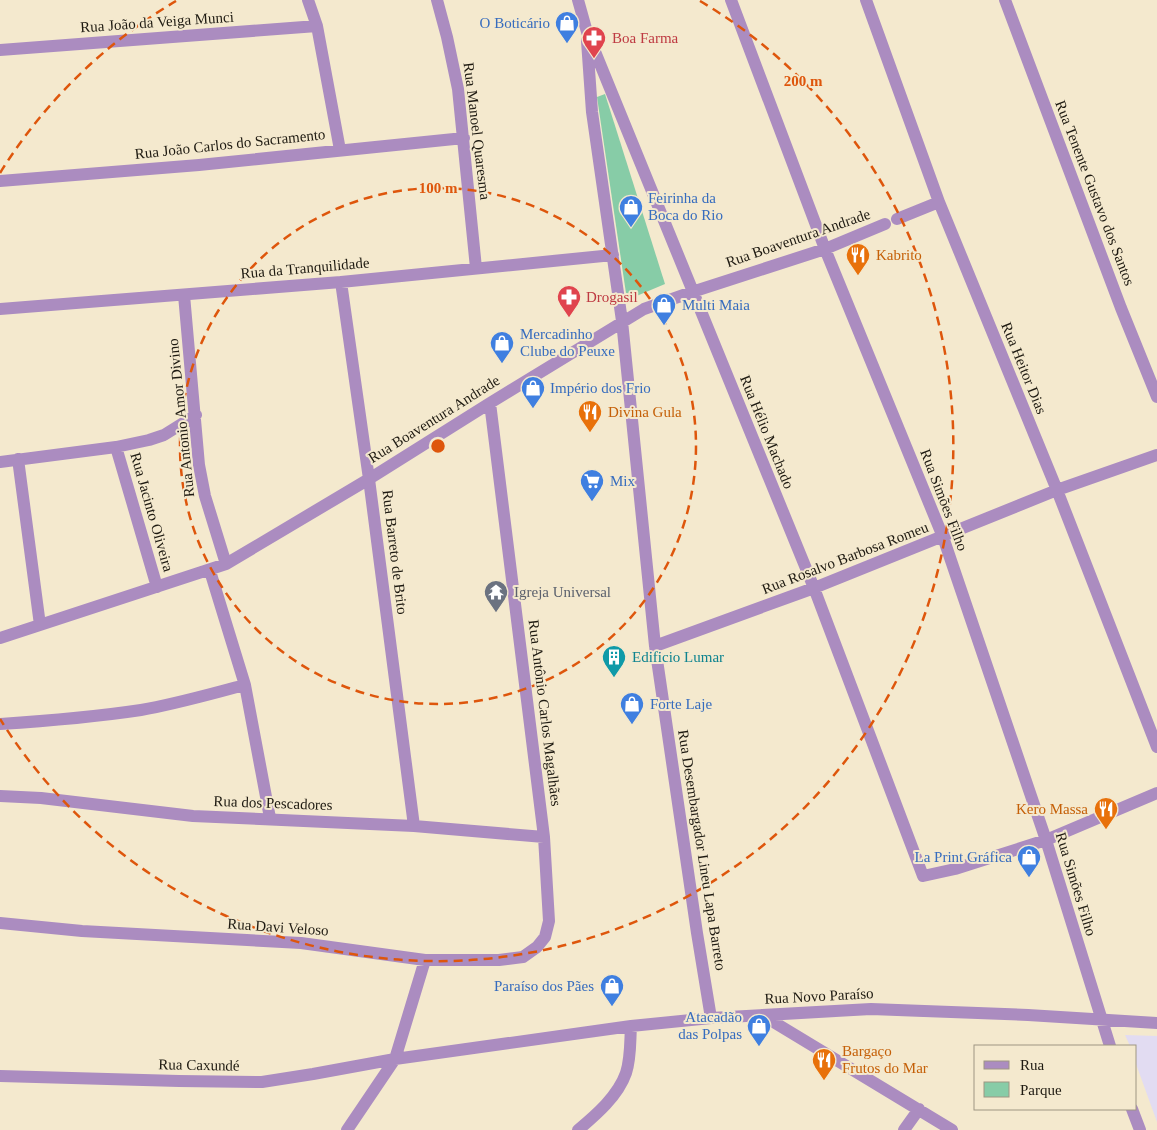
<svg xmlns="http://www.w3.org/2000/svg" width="1157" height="1130" font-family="'Times New Roman',serif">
  <rect width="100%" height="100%" fill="#f4e9ce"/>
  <path fill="#e2dcf2" d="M 1125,1035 L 1157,1036 L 1157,1122 L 1136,1064 L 1136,1046 L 1130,1046 Z"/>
  <path fill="#87cca7" d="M 605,94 L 665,284 L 627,300 L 597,97 Z"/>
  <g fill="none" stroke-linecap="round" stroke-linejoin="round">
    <path stroke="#ab8cc0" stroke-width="12" d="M 308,0 L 317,26 L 340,150
      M 437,0 L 447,37 L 458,89 L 476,268
      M 578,0 L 587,32 L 814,588 L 923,876 L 955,869 L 1046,840 L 1157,793
      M 731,0 L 825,249 L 943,537 L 1046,840 L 1110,1046
      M 866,0 L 939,202 L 1057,490 L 1157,747
      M 1005,0 L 1121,308 L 1157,397
      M 587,41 L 592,112 L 622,321 L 655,646 L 697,933 L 711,1018
      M 0,50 L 317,26
      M 0,181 L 199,165 L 464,138
      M 897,219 L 939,202
      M 341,282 L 369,479 L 414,826
      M 184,295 L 199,465 L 205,496 L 226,564
      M 0,309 L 341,282 L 613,255
      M 116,447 L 157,587
      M 18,459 L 40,625
      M 0,462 L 116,447 L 149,440 L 164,435 L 196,415
      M 210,571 L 245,685 L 270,818
      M 0,638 L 226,564 L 369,479 L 490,403 L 644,309 L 692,292 L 825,249 L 885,224
      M 655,646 L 814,588 L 1057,490 L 1157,455
      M 0,724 C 47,721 94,717 141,710 C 176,704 210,694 245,685
      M 0,796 L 41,798 L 193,816 L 414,826 L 544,837
      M 0,923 L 82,931 L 301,943 L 425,960 L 499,960 L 523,957 L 537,947 L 545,937 L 549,921 L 544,837 L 490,403
      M 762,1015 L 952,1130
      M 0,1076 L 179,1081 L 262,1082 L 313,1074 L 395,1059 L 425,960
      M 1132,1109 L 1140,1130
      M 347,1130 L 395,1059 L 631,1026 L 711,1018 L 871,1009 L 1028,1015 L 1157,1023
      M 578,1130 C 596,1115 618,1096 626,1073 C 631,1058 630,1041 631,1026
      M 904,1130 L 919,1109"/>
  </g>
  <g fill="none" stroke="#de560c" stroke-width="2.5" stroke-dasharray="9 6">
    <circle cx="438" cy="446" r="258"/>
    <path d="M0 173A516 516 0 0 1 176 1M700 1A516 516 0 1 1 0 719"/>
  </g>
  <defs>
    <g id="shop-pin" transform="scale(1.25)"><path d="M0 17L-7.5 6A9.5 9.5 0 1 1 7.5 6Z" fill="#3f7fe0" stroke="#f4e9ce"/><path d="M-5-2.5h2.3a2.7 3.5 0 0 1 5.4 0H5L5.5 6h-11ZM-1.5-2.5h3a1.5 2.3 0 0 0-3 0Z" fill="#fff"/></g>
    <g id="pharmacy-pin" transform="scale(1.25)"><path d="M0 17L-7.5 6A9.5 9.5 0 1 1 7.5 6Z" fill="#e0444e" stroke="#f4e9ce"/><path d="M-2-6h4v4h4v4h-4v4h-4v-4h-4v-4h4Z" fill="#fff"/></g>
    <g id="restaurant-pin" transform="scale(1.25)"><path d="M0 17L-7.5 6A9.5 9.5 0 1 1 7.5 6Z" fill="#e8710a" stroke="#f4e9ce"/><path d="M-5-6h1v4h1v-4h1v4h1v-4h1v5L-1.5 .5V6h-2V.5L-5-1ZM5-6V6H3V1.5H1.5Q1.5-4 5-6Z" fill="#fff"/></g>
    <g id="supermarket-pin" transform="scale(1.25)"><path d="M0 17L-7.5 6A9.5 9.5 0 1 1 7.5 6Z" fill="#3f7fe0" stroke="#f4e9ce"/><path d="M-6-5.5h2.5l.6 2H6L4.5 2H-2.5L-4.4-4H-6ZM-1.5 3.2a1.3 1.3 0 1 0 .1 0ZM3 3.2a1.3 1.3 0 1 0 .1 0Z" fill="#fff"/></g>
    <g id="temple-pin" transform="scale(1.25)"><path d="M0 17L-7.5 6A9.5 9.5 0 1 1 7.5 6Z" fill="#6b7280" stroke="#f4e9ce"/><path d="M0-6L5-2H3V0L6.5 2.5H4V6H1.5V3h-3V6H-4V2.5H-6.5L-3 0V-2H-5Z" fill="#fff"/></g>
    <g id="building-pin" transform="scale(1.25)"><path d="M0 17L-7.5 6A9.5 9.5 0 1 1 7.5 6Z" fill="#0f9aa8" stroke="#f4e9ce"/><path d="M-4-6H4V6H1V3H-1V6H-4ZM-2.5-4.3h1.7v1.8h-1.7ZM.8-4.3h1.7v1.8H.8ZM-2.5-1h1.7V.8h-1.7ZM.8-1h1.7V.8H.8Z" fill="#fff"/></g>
  </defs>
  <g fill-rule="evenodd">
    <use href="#shop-pin" x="567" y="23"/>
    <use href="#pharmacy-pin" x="594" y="38"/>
    <use href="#shop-pin" x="631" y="207"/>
    <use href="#restaurant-pin" x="858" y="255"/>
    <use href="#pharmacy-pin" x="569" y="297"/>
    <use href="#shop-pin" x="664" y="305"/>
    <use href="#shop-pin" x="502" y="343"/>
    <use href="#shop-pin" x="533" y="388"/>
    <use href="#restaurant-pin" x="590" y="412"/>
    <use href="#supermarket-pin" x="592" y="481"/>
    <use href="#temple-pin" x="496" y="592"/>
    <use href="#building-pin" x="614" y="657"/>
    <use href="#shop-pin" x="632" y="704"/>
    <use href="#restaurant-pin" x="1106" y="809"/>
    <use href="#shop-pin" x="1029" y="857"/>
    <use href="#shop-pin" x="612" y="986"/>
    <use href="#shop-pin" x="759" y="1026"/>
    <use href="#restaurant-pin" x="824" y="1060"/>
  </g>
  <g text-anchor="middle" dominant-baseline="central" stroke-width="4" stroke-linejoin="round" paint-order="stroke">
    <g font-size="15" fill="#1e1a11" stroke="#f4e9ce">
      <text transform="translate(157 22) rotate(-4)">Rua João da Veiga Munci</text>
      <text transform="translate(477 131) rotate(83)">Rua Manoel Quaresma</text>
      <text transform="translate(230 144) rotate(-6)">Rua João Carlos do Sacramento</text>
      <text transform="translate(1095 193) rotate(69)">Rua Tenente Gustavo dos Santos</text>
      <text transform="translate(798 238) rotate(-19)">Rua Boaventura Andrade</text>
      <text transform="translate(305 268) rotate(-5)">Rua da Tranquilidade</text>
      <text transform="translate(1024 368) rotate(68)">Rua Heitor Dias</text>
      <text transform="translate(181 418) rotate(-96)">Rua Antonio Amor Divino</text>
      <text transform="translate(434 419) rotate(-32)">Rua Boaventura Andrade</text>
      <text transform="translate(767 432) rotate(68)">Rua Hélio Machado</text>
      <text transform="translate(944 500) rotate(69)">Rua Simões Filho</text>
      <text transform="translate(152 512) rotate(74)">Rua Jacinto Oliveira</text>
      <text transform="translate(395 552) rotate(83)">Rua Barreto de Brito</text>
      <text transform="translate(845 558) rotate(-21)">Rua Rosalvo Barbosa Romeu</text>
      <text transform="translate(545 713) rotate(83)">Rua Antônio Carlos Magalhães</text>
      <text transform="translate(273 803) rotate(2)">Rua dos Pescadores</text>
      <text transform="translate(702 850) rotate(81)">Rua Desembargador Lineu Lapa Barreto</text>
      <text transform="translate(1076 884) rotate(73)">Rua Simões Filho</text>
      <text transform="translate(278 927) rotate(4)">Rua Davi Veloso</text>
      <text transform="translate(819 996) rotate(-3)">Rua Novo Paraíso</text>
      <text transform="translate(199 1065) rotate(1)">Rua Caxundé</text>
    </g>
    <g font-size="15" fill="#366cbe" stroke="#f4e9ce" text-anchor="start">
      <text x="550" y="23" text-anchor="end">O Boticário</text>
      <text x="648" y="198">Feirinha da<tspan x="648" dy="17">Boca do Rio</tspan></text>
      <text x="682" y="305">Multi Maia</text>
      <text x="520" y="334">Mercadinho<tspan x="520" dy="17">Clube do Peuxe</tspan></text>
      <text x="550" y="388">Império dos Frio</text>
      <text x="610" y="481">Mix</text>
      <text x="650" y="704">Forte Laje</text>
      <text x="1012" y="857" text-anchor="end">La Print Gráfica</text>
      <text x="594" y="986" text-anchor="end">Paraíso dos Pães</text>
      <text x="742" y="1017" text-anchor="end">Atacadão<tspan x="742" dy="17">das Polpas</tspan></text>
    </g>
    <g font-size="15" fill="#be3a42" stroke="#f4e9ce" text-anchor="start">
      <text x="612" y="38">Boa Farma</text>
      <text x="586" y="297">Drogasil</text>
    </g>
    <g font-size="15" fill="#c56008" stroke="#f4e9ce" text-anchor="start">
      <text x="876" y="255">Kabrito</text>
      <text x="608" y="412">Divina Gula</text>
      <text x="1088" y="809" text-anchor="end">Kero Massa</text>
      <text x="842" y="1051">Bargaço<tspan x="842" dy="17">Frutos do Mar</tspan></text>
    </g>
    <g font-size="15" fill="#5b616d" stroke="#f4e9ce" text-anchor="start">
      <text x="514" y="592">Igreja Universal</text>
    </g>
    <g font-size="15" fill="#0d838f" stroke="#f4e9ce" text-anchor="start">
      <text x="632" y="657">Edificio Lumar</text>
    </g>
  </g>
  <circle cx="438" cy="446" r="8" fill="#de560c" stroke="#f4e9ce" stroke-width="2.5"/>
  <g font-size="15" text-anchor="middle" font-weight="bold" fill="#de560c" stroke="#f4e9ce" stroke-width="4" stroke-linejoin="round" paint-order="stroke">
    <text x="803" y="86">200 m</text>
    <text x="438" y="193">100 m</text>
  </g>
  <rect x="974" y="1045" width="162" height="65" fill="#f4e9ce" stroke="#9e9682"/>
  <rect x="984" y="1061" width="25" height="8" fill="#ab8cc0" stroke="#9e9682"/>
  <text x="1020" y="1070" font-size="15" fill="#1e1a11">Rua</text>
  <rect x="984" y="1082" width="25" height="15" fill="#87cca7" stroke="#9e9682"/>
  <text x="1020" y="1095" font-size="15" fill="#1e1a11">Parque</text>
</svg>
